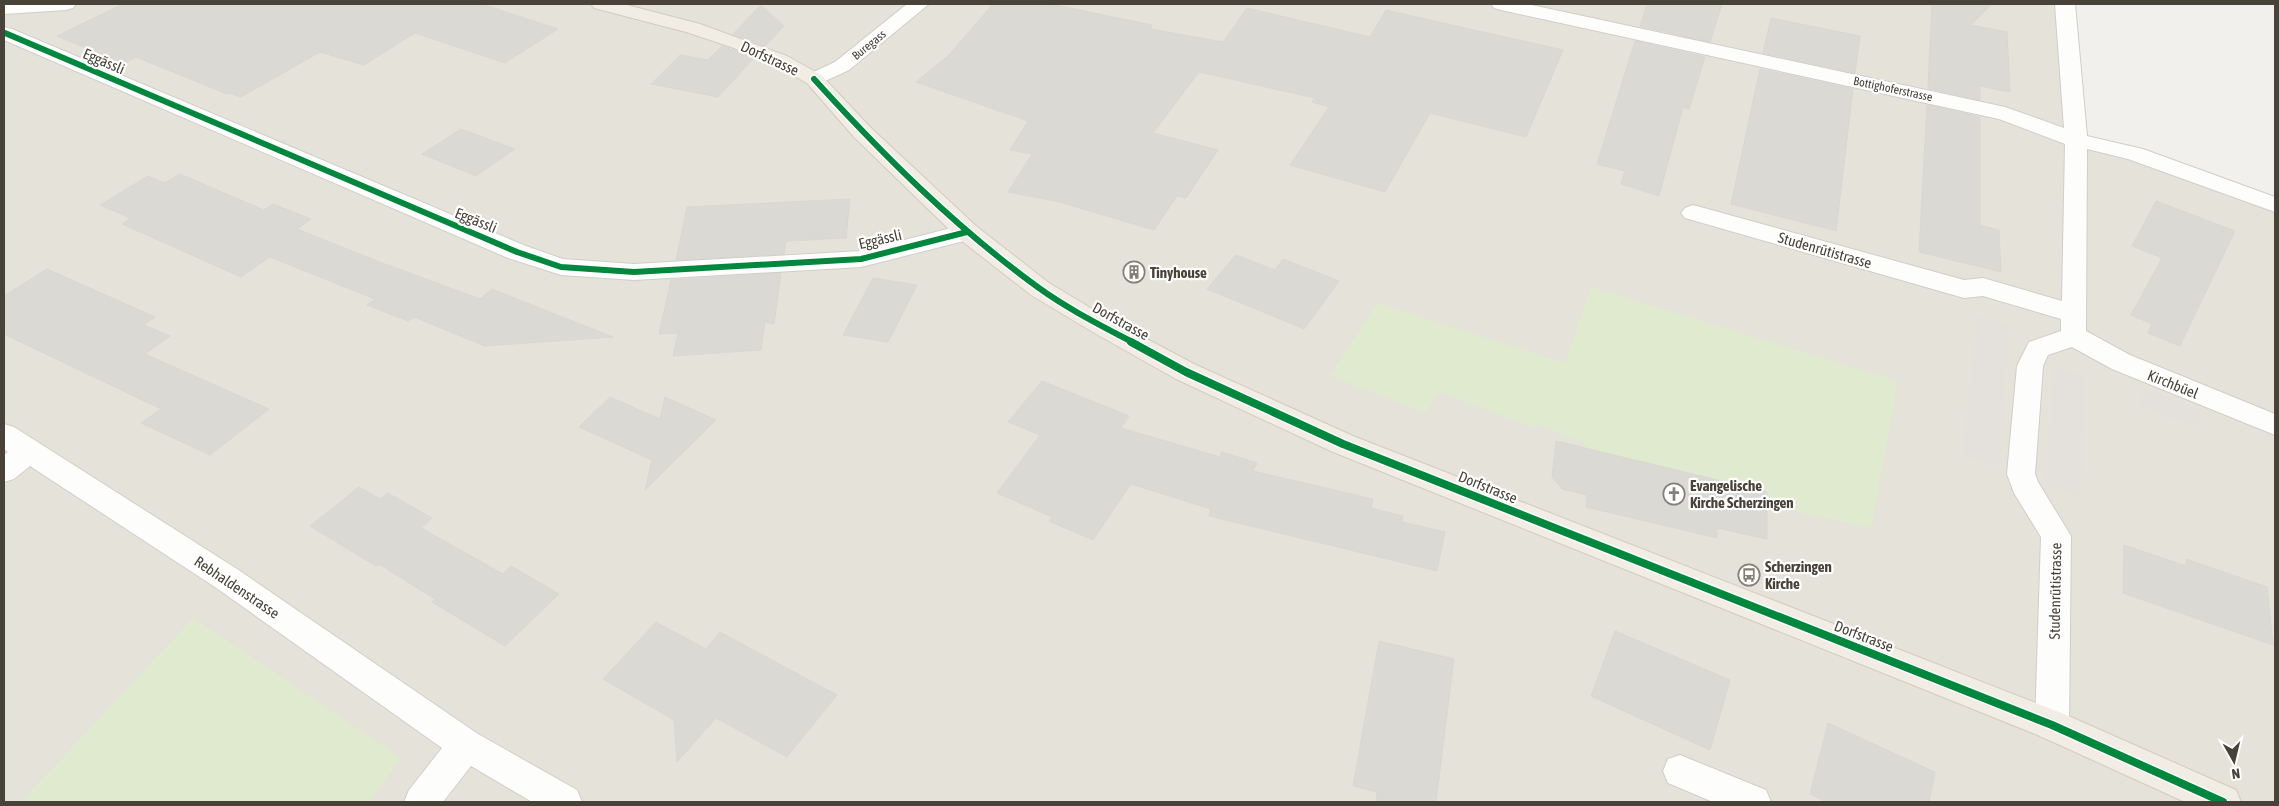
<svg xmlns="http://www.w3.org/2000/svg" width="2279" height="806" font-family="'Asap Condensed',sans-serif">
  <rect width="100%" height="100%" fill="#f2f0ec"/>
  <path fill="#e5e2da" d="M 4,4 L 2065,4 L 2076,140 L 2135,154 L 2275,203 L 2275,802 L 4,802 Z"/>
  <path fill="#dfeace" d="M 1591,287 L 1898,381 L 1871,528 L 1767,505 L 1585,448 L 1583,442 L 1536,424 L 1533,428 L 1438,391 L 1426,413 L 1330,376 L 1377,303 L 1565,363 Z
    M 193,618 L 401,758 L 369,802 L 21,802 Z"/>
  <path fill="#e4e1dd" d="M 1977,316 L 2010,326 L 1998,467 L 1962,455 Z
    M 2054,367 L 2086,377 L 2081,496 L 2045,484 Z
    M 2143,388 L 2201,410 L 2196,428 L 2138,405 Z"/>
  <path fill="#dbd9d4" stroke="#dad7d2" d="M 123,4 L 482,4 L 558,29 L 505,63 L 415,33 L 364,65 L 320,52 L 241,97 L 229,93 L 227,94 L 136,57 L 124,64 L 57,36 Z
    M 993,4 L 1050,4 L 1152,25 L 1150,29 L 1223,42 L 1247,8 L 1370,37 L 1386,10 L 1563,50 L 1526,137 L 1430,113 L 1385,192 L 1290,165 L 1329,107 L 1312,102 L 1315,98 L 1199,72 L 1153,133 L 1218,150 L 1186,198 L 1177,196 L 1154,230 L 1060,202 L 1008,192 L 1032,154 L 1010,150 L 1028,121 L 916,82 L 949,55 Z
    M 1647,4 L 1722,4 L 1710,42 L 1640,26 Z
    M 1932,4 L 1992,4 L 1971,25 L 2007,32 L 2010,92 L 1980,86 L 1980,100 L 1928,88 Z
    M 761,5 L 784,26 L 765,46 L 733,34 Z
    M 1771,18 L 1860,36 L 1855,73 L 1763,53 Z
    M 1635,41 L 1705,57 L 1689,109 L 1683,107 L 1659,196 L 1621,184 L 1625,171 L 1597,164 Z
    M 722,46 L 754,58 L 718,97 L 651,84 L 680,55 L 708,60 Z
    M 1760,69 L 1853,89 L 1836,231 L 1731,204 Z
    M 1927,105 L 1980,117 L 1980,225 L 1999,230 L 2001,272 L 1919,252 Z
    M 461,129 L 515,149 L 476,176 L 422,154 Z
    M 180,174 L 264,210 L 273,204 L 311,219 L 297,229 L 385,264 L 480,299 L 492,289 L 613,337 L 485,346 L 414,317 L 408,321 L 367,305 L 375,299 L 270,257 L 241,277 L 122,224 L 131,218 L 100,205 L 148,176 L 165,183 Z
    M 850,199 L 846,238 L 786,241 L 784,254 L 676,260 L 687,207 Z
    M 2156,201 L 2235,231 L 2180,346 L 2148,333 L 2152,324 L 2131,315 L 2162,258 L 2132,246 Z
    M 1236,255 L 1275,270 L 1283,259 L 1339,281 L 1304,329 L 1207,289 Z
    M 47,269 L 155,317 L 144,325 L 170,336 L 145,354 L 269,409 L 210,455 L 141,423 L 161,409 L 4,334 L 4,296 Z
    M 781,273 L 774,324 L 765,322 L 761,350 L 673,356 L 678,333 L 659,334 L 671,280 Z
    M 873,278 L 917,285 L 888,342 L 843,335 Z
    M 1042,381 L 1129,416 L 1121,428 L 1220,457 L 1222,452 L 1257,463 L 1253,471 L 1373,499 L 1371,508 L 1403,516 L 1402,522 L 1445,532 L 1437,571 L 1209,516 L 1211,509 L 1131,484 L 1093,540 L 1049,521 L 1052,517 L 997,493 L 1040,435 L 1008,422 Z
    M 610,397 L 660,419 L 665,397 L 716,420 L 645,490 L 652,460 L 579,427 Z
    M 1556,441 L 1767,492 L 1767,539 L 1717,528 L 1717,538 L 1586,507 L 1587,495 L 1562,489 L 1552,477 Z
    M 359,487 L 380,499 L 388,493 L 432,518 L 421,528 L 503,574 L 511,566 L 559,594 L 505,646 L 432,602 L 435,599 L 379,564 L 376,566 L 310,526 Z
    M 2124,545 L 2186,566 L 2186,559 L 2267,587 L 2273,645 L 2123,593 Z
    M 656,622 L 706,649 L 720,632 L 837,695 L 787,757 L 716,718 L 677,762 L 674,720 L 603,679 Z
    M 1615,631 L 1730,680 L 1710,750 L 1591,696 Z
    M 1379,641 L 1454,659 L 1436,802 L 1376,802 L 1377,792 L 1353,786 Z
    M 1828,723 L 1935,772 L 1929,802 L 1827,802 L 1810,794 Z"/>
  <g fill="none" stroke-linecap="round" stroke-linejoin="round">
    <g stroke="#d0cec9" stroke-width="2">
      <path id="minor" d="M 4,4 L 76,4 L 73,8 L 66,10 L 4,14 Z
        M 907,4 L 929,4 L 849,70 L 821,83 L 814,85 L 807,83 L 803,79 L 807,75 L 835,62 Z
        M 1491,4 L 1527,4 L 2005,107 L 2064,128 L 2055,4 L 2075,4 L 2087,136 L 2143,149 L 2275,197 L 2275,212 L 2128,159 L 2087,149 L 2086,331 L 2130,355 L 2275,414 L 2275,435 L 2112,369 L 2072,347 L 2048,355 L 2043,366 L 2035,474 L 2038,482 L 2071,536 L 2069,725 L 2064,736 L 2052,741 L 2040,736 L 2035,725 L 2041,537 L 2014,493 L 2007,474 L 2017,366 L 2029,342 L 2061,331 L 2061,319 L 1983,296 L 1964,298 L 1685,218 L 1681,213 L 1685,208 L 1693,205 L 1964,280 L 1983,278 L 2062,301 L 2065,144 L 1999,119 L 1501,10 L 1494,8 Z
        M 4,27 L 12,29 L 526,246 L 563,259 L 634,264 L 861,251 L 967,224 L 976,226 L 979,232 L 976,238 L 861,267 L 634,280 L 561,275 L 508,258 L 4,40 Z
        M 4,424 L 14,427 L 237,569 L 478,734 L 577,790 L 582,802 L 532,802 L 471,766 L 443,802 L 404,802 L 409,790 L 442,748 L 215,587 L 30,466 L 14,479 L 4,482 L 4,455 L 8,452 L 4,449 Z
        M 1680,755 L 1766,790 L 1771,802 L 1713,802 L 1668,783 L 1663,771 L 1668,759 Z"/>
    </g>
    <g stroke="#d3ccba" stroke-width="2">
      <path id="major" d="M 591,4 L 623,4 L 700,24 L 787,56 L 821,75 L 870,127 L 976,226 L 1049,283 L 1109,319 L 1196,365 L 1353,436 L 2064,714 L 2236,790 L 2241,802 L 2185,802 L 2040,736 L 1333,452 L 1176,379 L 1091,331 L 1031,295 L 958,238 L 854,137 L 807,83 L 773,64 L 731,47 L 686,32 L 594,8 Z"/>
    </g>
    <use href="#minor" fill="#fdfdfc" fill-rule="evenodd"/>
    <use href="#major" fill="#f1ede5" fill-rule="evenodd"/>
    <g stroke="#fff" stroke-width="9">
      <path id="cycleway-far1" d="M 5,33 L 517,252 L 561,267 L 634,272 L 861,259 L 967,232
        M 814,79 C 883,155 956,228 1039,288 C 1068,309 1102,326 1134,343"/>
    </g>
    <g stroke="#fff" stroke-width="11">
      <path id="cycleway" d="M 1131,342 L 1186,372 L 1343,444 L 2052,725 L 2223,802"/>
    </g>
    <use href="#cycleway-far1" stroke="#00873e" stroke-width="6"/>
    <use href="#cycleway" stroke="#00873e" stroke-width="8"/>
  </g>
  <defs>
    <g id="building-ring" transform="scale(1.125)"><circle r="9.5" fill="#fff" stroke="#847f77" stroke-width="1.5"/><path d="M-4-6H4V6H1V3H-1V6H-4ZM-2.5-4.3h1.7v1.8h-1.7ZM.8-4.3h1.7v1.8H.8ZM-2.5-1h1.7V.8h-1.7ZM.8-1h1.7V.8H.8Z" fill="#847f77"/></g>
    <g id="church-ring" transform="scale(1.125)"><circle r="9.5" fill="#fff" stroke="#847f77" stroke-width="1.5"/><path d="M-1.2-6h2.4v3.5h3.3v2.4h-3.3V6h-2.4V-.1h-3.3v-2.4h3.3Z" fill="#847f77"/></g>
    <g id="bus-ring" transform="scale(1.125)"><circle r="9.5" fill="#fff" stroke="#847f77" stroke-width="1.5"/><path d="M-5-6H5V4H4V6H2V4H-2V6H-4V4H-5ZM-3.5-4V0h7V-4ZM-3.5 1.2v1.5H-2V1.2ZM2 1.2v1.5H3.5V1.2Z" fill="#847f77"/></g>
  </defs>
  <g fill-rule="evenodd">
    <use href="#building-ring" x="1134" y="272"/>
    <use href="#church-ring" x="1674" y="494"/>
    <use href="#bus-ring" x="1749" y="575"/>
  </g>
  <g text-anchor="middle" dominant-baseline="central" stroke-width="4.5" stroke-linejoin="round" paint-order="stroke">
    <g font-size="12" fill="#484238" stroke="#fff">
      <text transform="translate(869 45) rotate(-39)">Buregass</text>
      <text transform="translate(1893 89) rotate(12)">Bottighoferstrasse</text>
    </g>
    <g font-size="15" fill="#484238" stroke="#fff">
      <text transform="translate(770 58) rotate(25)">Dorfstrasse</text>
      <text transform="translate(104 61) rotate(23)">Eggässli</text>
      <text transform="translate(476 220) rotate(22)">Eggässli</text>
      <text transform="translate(880 239) rotate(-13)">Eggässli</text>
      <text transform="translate(1825 250) rotate(16)">Studenrütistrasse</text>
      <text transform="translate(1121 321) rotate(29)">Dorfstrasse</text>
      <text transform="translate(2173 384) rotate(22)">Kirchbüel</text>
      <text transform="translate(1488 487) rotate(22)">Dorfstrasse</text>
      <text transform="translate(237 587) rotate(34)">Rebhaldenstrasse</text>
      <text transform="translate(2055 591) rotate(-89)">Studenrütistrasse</text>
      <text transform="translate(1864 636) rotate(21)">Dorfstrasse</text>
    </g>
    <g font-size="15" font-weight="bold" fill="#484238" stroke="#fff" text-anchor="start">
      <text x="1150" y="272">Tinyhouse</text>
      <text x="1690" y="485">Evangelische<tspan x="1690" dy="17">Kirche Scherzingen</tspan></text>
      <text x="1765" y="566">Scherzingen<tspan x="1765" dy="17">Kirche</tspan></text>
    </g>
  </g>
  <rect width="2279" height="806" fill="none" stroke="#484238" stroke-width="10"/>
  <g transform="translate(2234 761) rotate(172)" stroke="#ffffff" stroke-width="4" paint-order="stroke">
  <path d="M0-4L9 19L0 12L-9 19Z" fill="#484238"/>
  <text y="-8" font-size="14" font-weight="bold" text-anchor="middle" fill="#484238">N</text>
  </g>
</svg>
